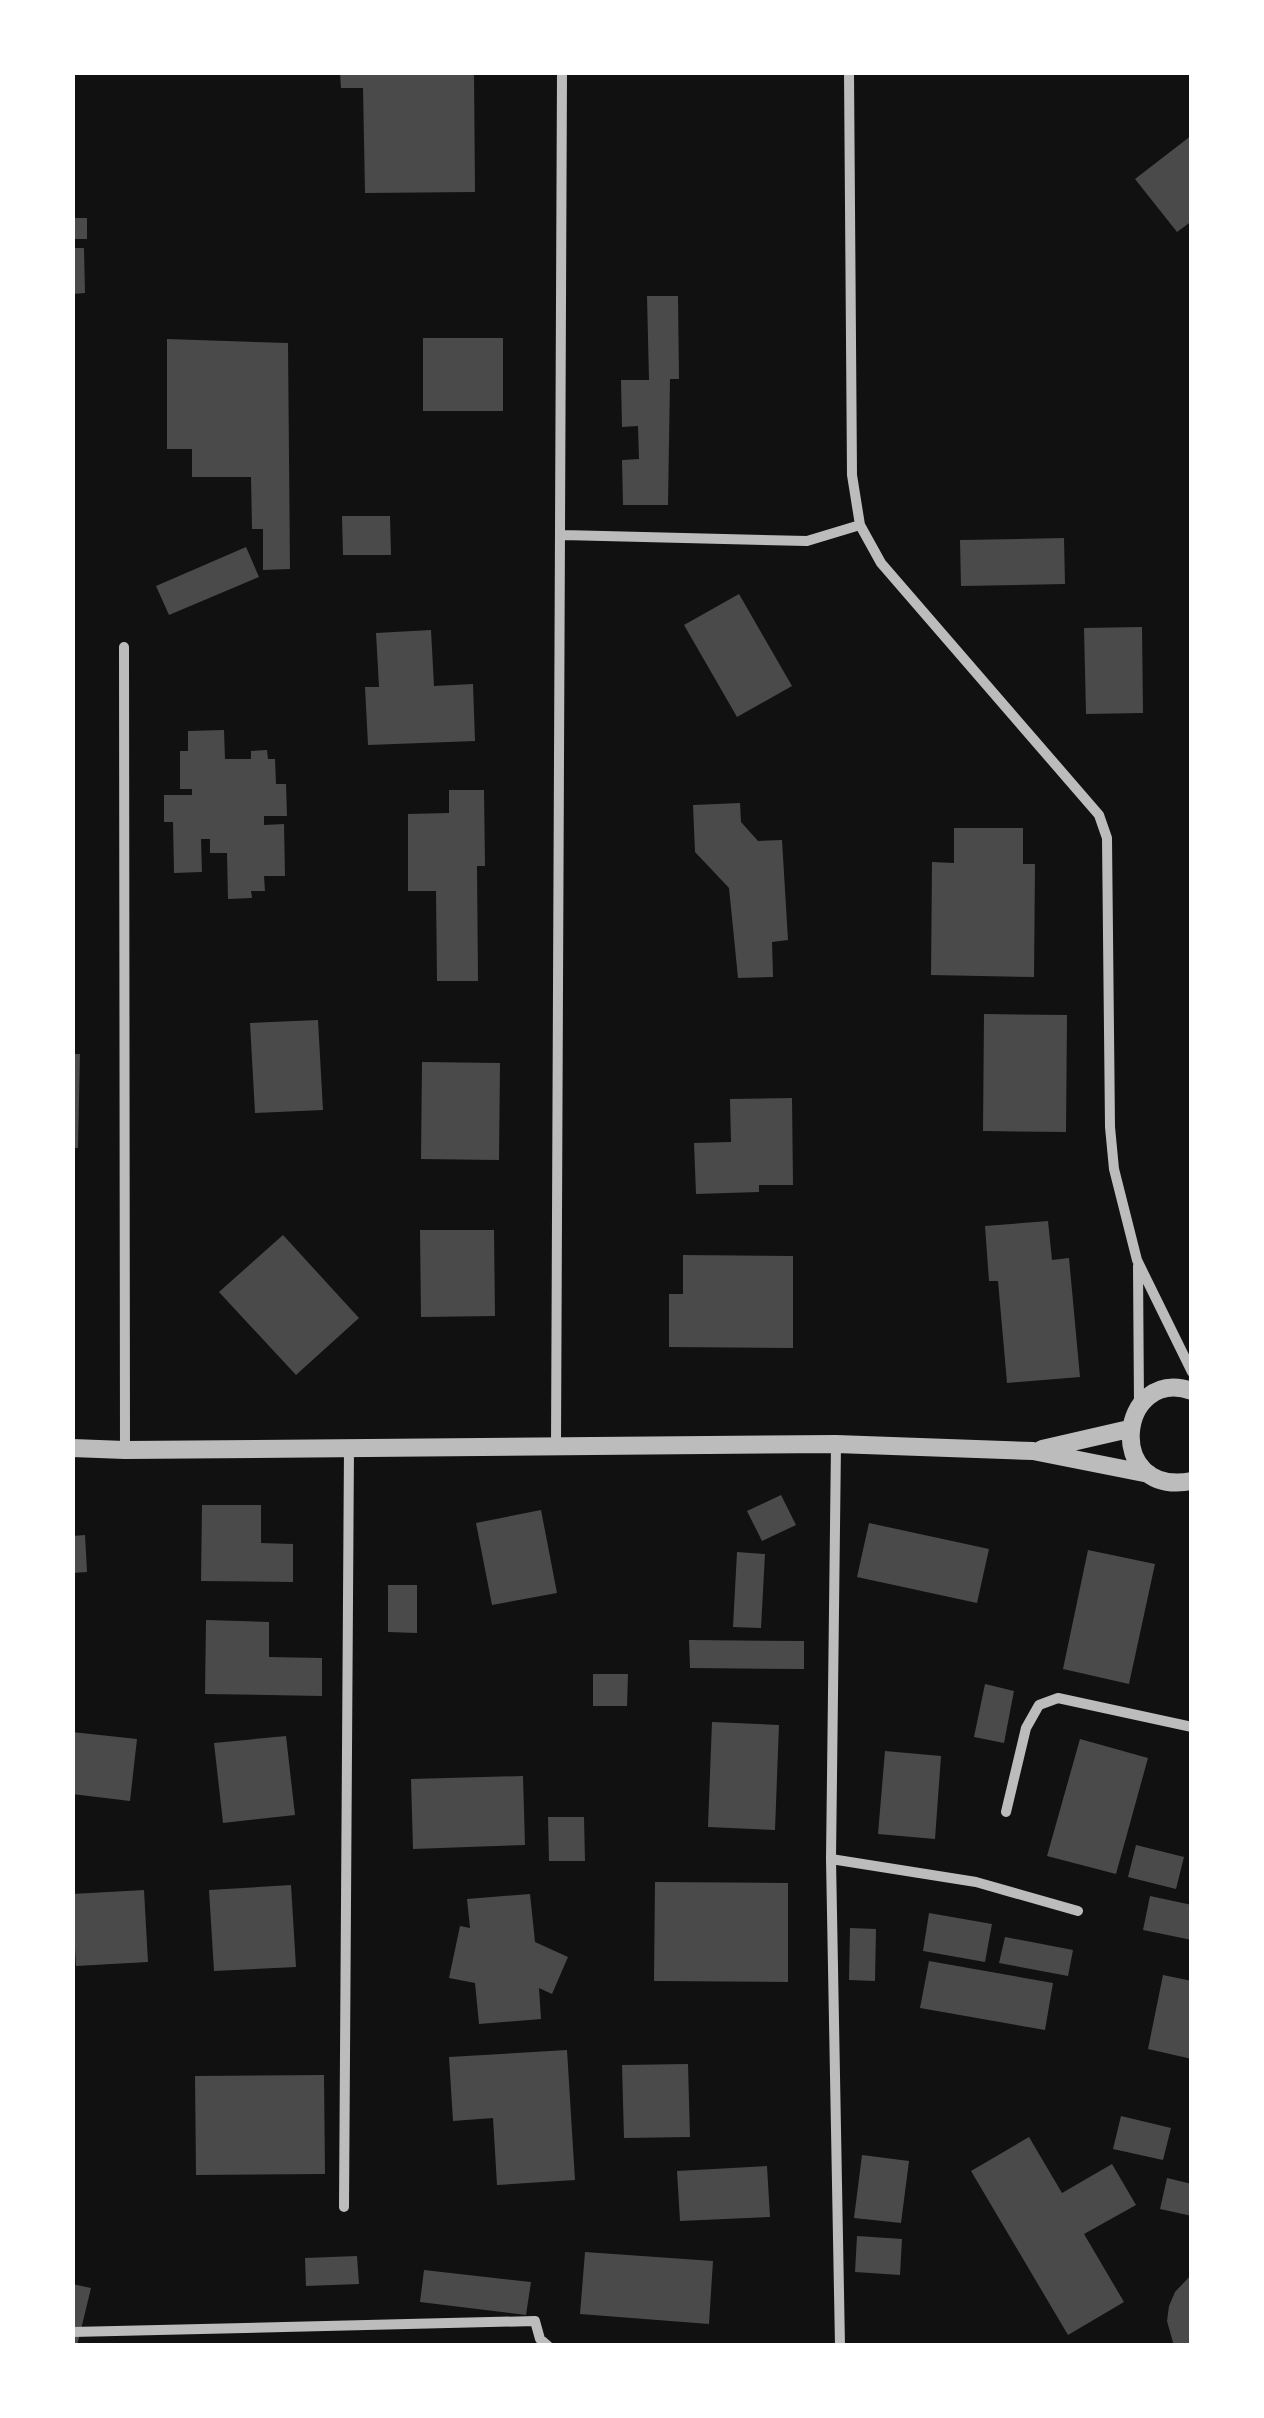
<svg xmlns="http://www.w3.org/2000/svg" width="1264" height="2418" font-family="Helvetica,sans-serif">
  <rect width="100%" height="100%" fill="#111"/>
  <path fill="#4a4a4a" d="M 340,72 L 474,72 L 475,192 L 365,193 L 363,88 L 341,88 Z
    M 1192,135 L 1192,221 L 1177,232 L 1135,179 Z
    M 72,218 L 87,218 L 87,239 L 72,239 Z
    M 72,248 L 84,248 L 85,293 L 72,294 Z
    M 647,296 L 678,296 L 679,379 L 670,379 L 668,505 L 623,505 L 622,460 L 639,459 L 638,426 L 622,427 L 621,380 L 649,380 Z
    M 423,338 L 503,338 L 503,411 L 423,411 Z
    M 167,339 L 288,343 L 290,569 L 263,570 L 263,529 L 252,529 L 251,477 L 192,477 L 192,449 L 167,449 Z
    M 342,516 L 390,516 L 391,555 L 343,555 Z
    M 1064,538 L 1065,584 L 961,586 L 960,540 Z
    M 246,547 L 259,577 L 169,615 L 156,586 Z
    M 739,594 L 792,686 L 737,717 L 684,625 Z
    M 1142,627 L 1143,713 L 1086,714 L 1084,628 Z
    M 431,630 L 434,686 L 473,684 L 475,741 L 368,745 L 365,687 L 379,687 L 376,633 Z
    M 224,730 L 225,759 L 251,759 L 251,751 L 267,750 L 268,759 L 275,759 L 276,784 L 286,784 L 287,816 L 264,816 L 264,825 L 284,824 L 285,876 L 264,876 L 265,891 L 251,891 L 252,898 L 228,899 L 227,853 L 210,853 L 210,839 L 201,839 L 202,872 L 174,873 L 173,822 L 164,822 L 164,795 L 192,795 L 192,789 L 180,789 L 180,751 L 188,751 L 188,731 Z
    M 449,790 L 484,790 L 485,866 L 477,866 L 478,981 L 437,981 L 436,891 L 408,891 L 408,814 L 449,813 Z
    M 740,803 L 741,822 L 758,841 L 782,840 L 788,940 L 772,942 L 773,977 L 738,978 L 729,888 L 695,852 L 693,805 Z
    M 954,828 L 1023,828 L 1023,864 L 1035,864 L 1034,977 L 931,975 L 932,862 L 954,863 Z
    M 984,1014 L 1067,1015 L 1066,1132 L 983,1131 Z
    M 318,1020 L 323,1110 L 255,1113 L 250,1023 Z
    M 72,1054 L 80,1054 L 78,1148 L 72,1148 Z
    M 422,1062 L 500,1063 L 499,1160 L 421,1159 Z
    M 792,1098 L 793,1185 L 759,1185 L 759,1192 L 696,1194 L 694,1143 L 731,1142 L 730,1099 Z
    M 1048,1221 L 1052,1260 L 1069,1258 L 1080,1377 L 1007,1383 L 998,1281 L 989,1281 L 985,1226 Z
    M 420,1230 L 494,1230 L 495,1316 L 421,1317 Z
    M 283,1235 L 359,1318 L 296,1375 L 219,1292 Z
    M 683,1255 L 793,1256 L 793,1348 L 669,1347 L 669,1294 L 683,1294 Z
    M 781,1495 L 796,1525 L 762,1541 L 747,1511 Z
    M 202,1505 L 261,1505 L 261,1543 L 293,1544 L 293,1582 L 201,1581 Z
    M 541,1510 L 557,1593 L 492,1605 L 476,1523 Z
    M 869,1523 L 989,1549 L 977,1603 L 857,1577 Z
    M 85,1535 L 87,1572 L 72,1573 L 72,1536 Z
    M 1088,1550 L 1155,1564 L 1129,1684 L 1063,1669 Z
    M 737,1552 L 765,1554 L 761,1628 L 733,1627 Z
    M 388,1585 L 417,1585 L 417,1633 L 388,1632 Z
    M 206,1620 L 269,1622 L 269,1657 L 322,1658 L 322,1696 L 205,1694 Z
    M 689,1640 L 804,1641 L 804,1669 L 690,1668 Z
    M 593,1674 L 628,1674 L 627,1706 L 593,1706 Z
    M 985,1684 L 1014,1691 L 1004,1743 L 974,1737 Z
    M 712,1722 L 779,1725 L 775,1830 L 708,1827 Z
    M 72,1732 L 137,1739 L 130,1801 L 72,1794 Z
    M 286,1736 L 295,1815 L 223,1823 L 214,1743 Z
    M 1080,1739 L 1148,1758 L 1116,1874 L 1047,1856 Z
    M 885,1751 L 941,1756 L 935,1839 L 878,1834 Z
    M 523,1776 L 525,1845 L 413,1849 L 411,1779 Z
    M 548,1817 L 584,1817 L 585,1861 L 549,1861 Z
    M 1136,1845 L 1184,1857 L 1176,1889 L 1128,1877 Z
    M 655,1882 L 788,1883 L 788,1982 L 654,1981 Z
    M 291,1885 L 296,1967 L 214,1971 L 209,1890 Z
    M 144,1890 L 148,1962 L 76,1966 L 72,1894 Z
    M 530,1894 L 535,1942 L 568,1957 L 552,1994 L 539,1988 L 541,2019 L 479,2024 L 475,1983 L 449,1978 L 460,1926 L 470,1928 L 467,1899 Z
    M 1150,1896 L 1192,1905 L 1192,1940 L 1143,1930 Z
    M 929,1913 L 992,1924 L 985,1962 L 923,1951 Z
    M 850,1928 L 876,1929 L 875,1981 L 849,1980 Z
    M 1005,1937 L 1073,1950 L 1068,1976 L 999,1963 Z
    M 929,1961 L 1053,1983 L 1045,2030 L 920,2008 Z
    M 1163,1975 L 1192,1981 L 1192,2059 L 1148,2049 Z
    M 567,2050 L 575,2180 L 497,2185 L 493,2118 L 453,2121 L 449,2057 Z
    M 688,2064 L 690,2137 L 624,2138 L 622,2065 Z
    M 324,2075 L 325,2174 L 196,2175 L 195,2076 Z
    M 1121,2116 L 1171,2128 L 1163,2160 L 1113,2149 Z
    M 1029,2137 L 1062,2193 L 1112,2164 L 1136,2205 L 1084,2234 L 1124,2302 L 1068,2335 L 971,2171 Z
    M 862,2155 L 909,2161 L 901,2223 L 854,2218 Z
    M 767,2166 L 770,2217 L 680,2221 L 677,2171 Z
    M 1167,2178 L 1192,2184 L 1192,2216 L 1160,2209 Z
    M 857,2236 L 902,2239 L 900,2275 L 855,2272 Z
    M 585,2252 L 713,2261 L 709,2324 L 580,2314 Z
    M 357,2256 L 359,2284 L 306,2286 L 305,2258 Z
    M 424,2270 L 531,2282 L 526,2315 L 420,2302 Z
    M 1192,2274 L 1192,2346 L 1174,2346 L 1167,2321 L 1169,2306 L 1175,2292 Z
    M 72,2284 L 91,2288 L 77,2346 L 72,2346 Z"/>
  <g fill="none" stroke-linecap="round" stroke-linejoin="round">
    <path stroke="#bcbcbc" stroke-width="10" d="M 849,72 L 852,475 L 860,525 L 881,563 L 1099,815 L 1107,838 L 1110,1127 L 1114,1169 L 1137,1260 L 1192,1372
      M 563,535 L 807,541 L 860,525
      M 124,647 L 125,1450
      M 1138,1266 L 1139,1404
      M 836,1444 L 831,1859 L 840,2346
      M 556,1446 L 562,72
      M 1006,1812 L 1026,1728 L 1039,1705 L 1058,1698 L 1192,1727
      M 831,1859 L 976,1882 L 1078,1911
      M 344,2207 L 349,1447
      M 72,2332 L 535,2321 L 540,2339 L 548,2346"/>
    <path stroke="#bcbcbc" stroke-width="18" d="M 1192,1391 C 1118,1365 1103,1498 1192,1481
      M 72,1448 L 125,1450 L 836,1444 L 1033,1451 L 1149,1474
      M 1042,1449 L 1129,1429"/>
  </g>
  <rect width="1264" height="2418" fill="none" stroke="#ffffff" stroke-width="150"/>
</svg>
